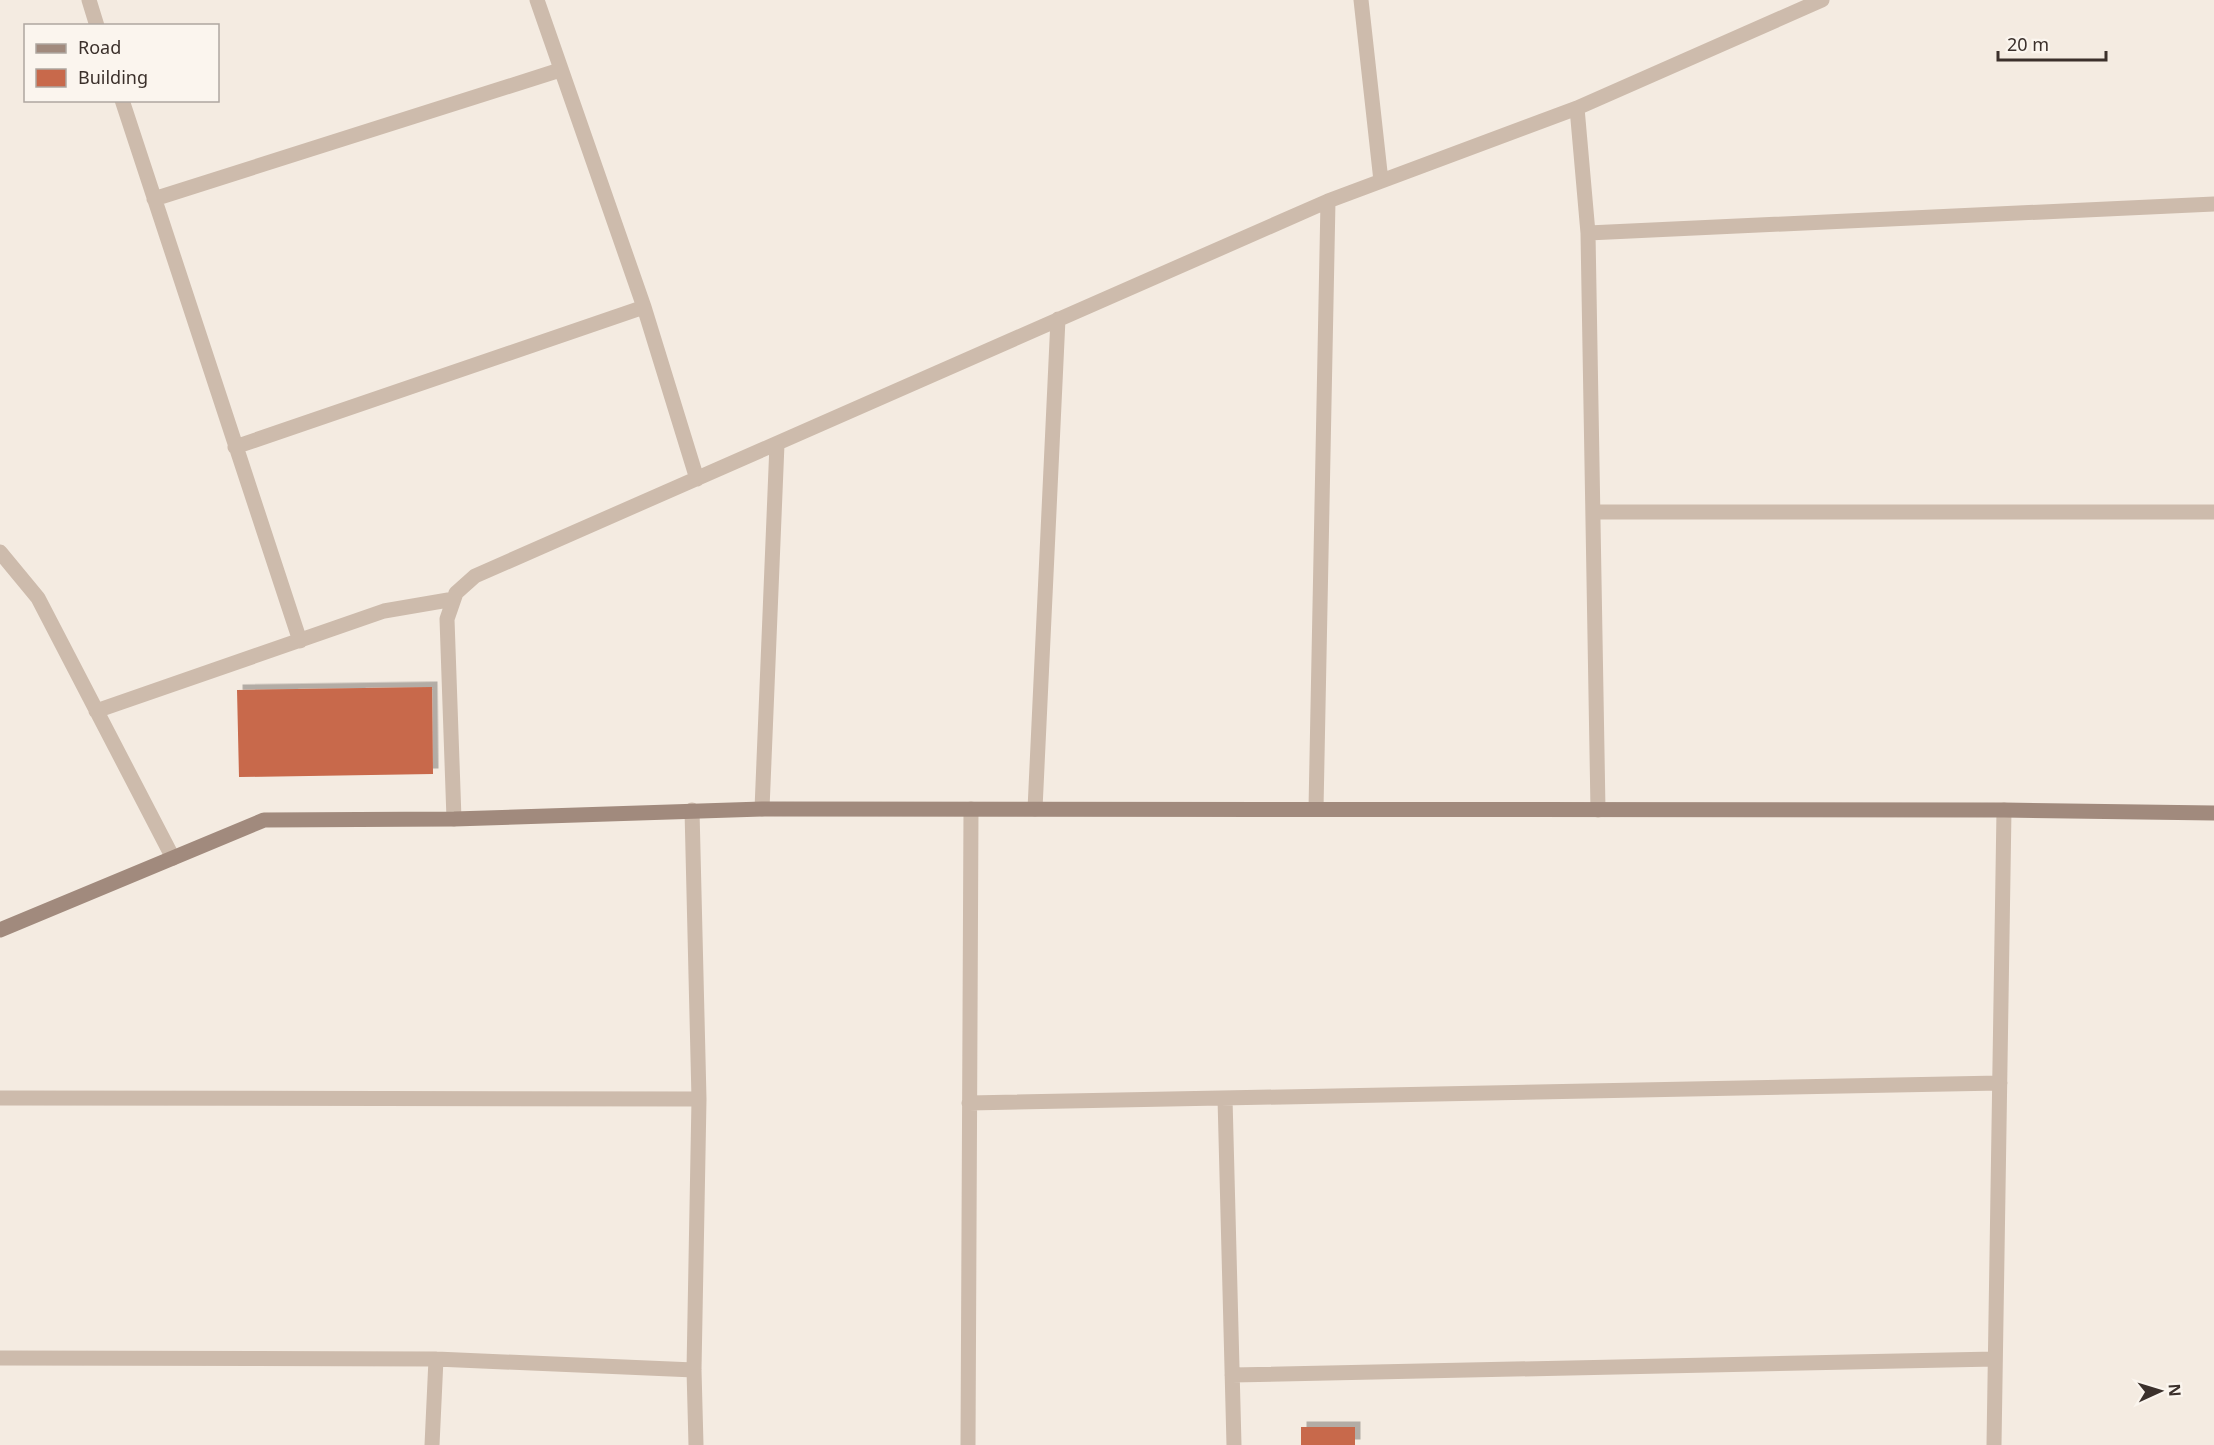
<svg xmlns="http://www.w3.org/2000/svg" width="2214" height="1445" font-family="'Noto Sans',sans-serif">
  <defs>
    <filter id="shadow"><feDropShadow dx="5.5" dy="-5.5" stdDeviation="0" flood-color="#0004"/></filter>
  </defs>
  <rect width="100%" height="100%" fill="#f4ebe1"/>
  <path fill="#c8694b" filter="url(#shadow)" d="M 432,687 L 433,774 L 239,777 L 237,690 Z
    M 1301,1427 L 1355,1427 L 1355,1445 L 1301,1445 Z"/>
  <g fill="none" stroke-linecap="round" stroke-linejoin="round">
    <path stroke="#cdbbac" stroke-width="15" d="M 89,0 L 97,26
      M 537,0 L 644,307 L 697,479
      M 1361,0 L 1381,181
      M 122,100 L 300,641
      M 1577,108 L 1588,233 L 1598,810
      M 154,199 L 560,70
      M 1588,233 L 2214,204
      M 235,447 L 644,307
      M 1593,512 L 2214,512
      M 0,552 L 38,598 L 173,858
      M 96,711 L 384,611 L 454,599
      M 762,809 L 777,444
      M 1035,809 L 1058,319
      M 1316,809 L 1328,201
      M 692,810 L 699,1099 L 694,1370 L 696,1445
      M 454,819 L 447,619 L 456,593 L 475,576 L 1328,201 L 1577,108 L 1822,0
      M 0,1098 L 699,1099
      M 1225,1098 L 1234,1445
      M 969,1103 L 2000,1083
      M 0,1358 L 436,1359 L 694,1370
      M 1232,1375 L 1995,1359
      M 432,1445 L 436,1359
      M 968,1445 L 971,809
      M 1994,1445 L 2004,810"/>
    <path stroke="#a18a7d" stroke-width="15" d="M 0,930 L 264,820 L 454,819 L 762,809 L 2004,810 L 2214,813"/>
  </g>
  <rect x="24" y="24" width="195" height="78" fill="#fbf5ee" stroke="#aea6a0" stroke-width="1.5"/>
  <rect x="36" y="44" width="30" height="9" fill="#a18a7d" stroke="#aea6a0" stroke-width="1.5"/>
  <text x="78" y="54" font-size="18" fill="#3b302b">Road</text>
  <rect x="36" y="69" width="30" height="18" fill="#c8694b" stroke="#aea6a0" stroke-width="1.5"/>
  <text x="78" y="84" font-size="18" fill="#3b302b">Building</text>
  <g transform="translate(2160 1391) rotate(86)" stroke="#fbf5ee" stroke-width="4.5" paint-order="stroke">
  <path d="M0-4.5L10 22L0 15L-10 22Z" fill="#3b302b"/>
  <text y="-9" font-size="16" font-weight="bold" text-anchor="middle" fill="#3b302b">N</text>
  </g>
  <path d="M1998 51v9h108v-9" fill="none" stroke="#3b302b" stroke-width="3"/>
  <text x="2007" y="51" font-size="18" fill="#3b302b" stroke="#fbf5ee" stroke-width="4.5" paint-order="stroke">20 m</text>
</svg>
